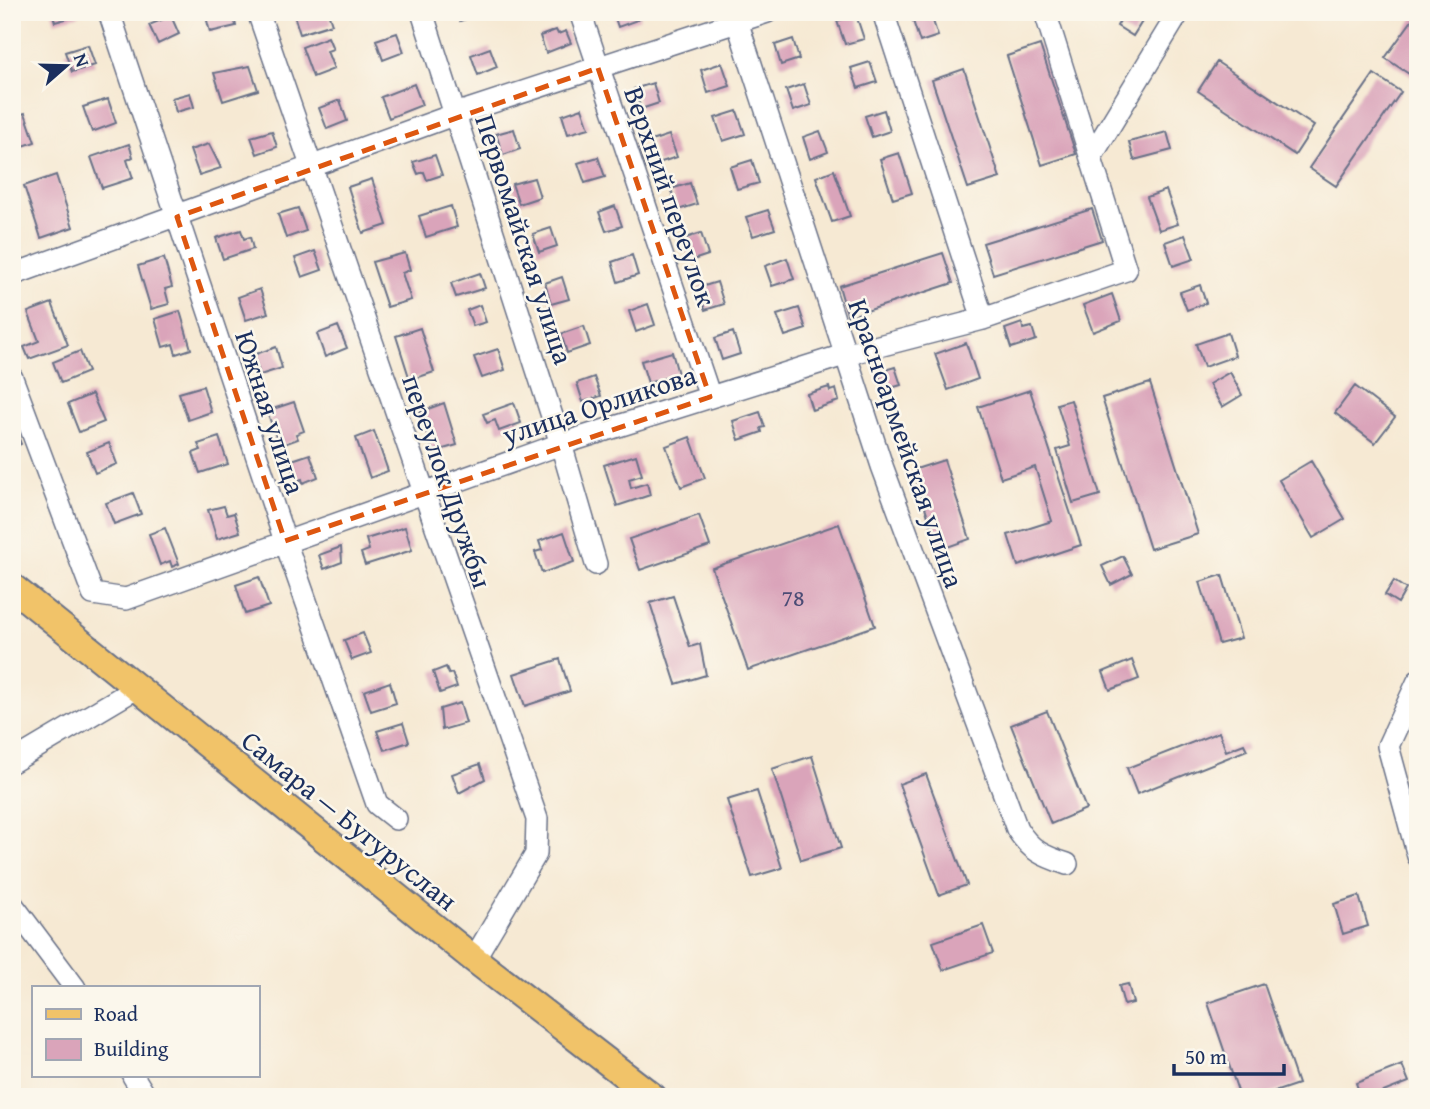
<svg xmlns="http://www.w3.org/2000/svg" width="1430" height="1109" font-family="'Gentium Book Plus',serif">
  <rect width="100%" height="100%" fill="#fbf7ec"/>
  <filter id="ink" filterUnits="userSpaceOnUse"><feTurbulence type="fractalNoise" baseFrequency=".0143" numOctaves="2"/><feDisplacementMap in="SourceGraphic" scale="14" xChannelSelector="R" yChannelSelector="G"/><feConvolveMatrix kernelMatrix="1 2 1 2 8 2 1 2 1" color-interpolation-filters="sRGB"/></filter>
  <filter id="wash" filterUnits="userSpaceOnUse"><feTurbulence type="fractalNoise" baseFrequency=".00686" numOctaves="4" result="noise"/><feDisplacementMap in="SourceGraphic" scale="28" xChannelSelector="R" yChannelSelector="G"/><feGaussianBlur stdDeviation="1.57" result="paint"/><feColorMatrix in="noise" values="0 0 0 0 0 0 0 0 0 0 0 0 0 0 0 0 0 1.4 0 .05"/><feComposite in="paint" operator="in"/></filter>
  <g filter="url(#wash)">
    <rect width="100%" height="100%" fill="#f6e9d3"/>
    <g id="blocks">
      <path fill="#daa4ba" d="M 52,12 L 80,12 L 80,15 L 55,22 Z
        M 233,12 L 236,26 L 210,32 L 205,13 Z
        M 293,12 L 328,12 L 332,24 L 300,34 Z
        M 457,12 L 484,12 L 484,13 L 460,21 Z
        M 613,12 L 637,12 L 640,19 L 618,27 Z
        M 910,12 L 930,12 L 938,36 L 920,42 Z
        M 1125,12 L 1148,12 L 1133,36 L 1117,26 Z
        M 1418,12 L 1418,68 L 1412,76 L 1385,58 Z
        M 856,15 L 864,39 L 845,44 L 837,21 Z
        M 171,16 L 179,34 L 158,44 L 149,25 Z
        M 556,30 L 558,34 L 566,31 L 571,43 L 546,53 L 540,36 Z
        M 397,33 L 404,52 L 383,60 L 376,40 Z
        M 328,37 L 333,49 L 327,51 L 334,69 L 313,77 L 302,47 Z
        M 793,39 L 799,59 L 781,65 L 775,45 Z
        M 88,45 L 95,65 L 72,72 L 65,52 Z
        M 1040,45 L 1076,154 L 1042,165 L 1007,56 Z
        M 490,48 L 497,67 L 478,75 L 471,55 Z
        M 870,62 L 877,82 L 858,88 L 851,68 Z
        M 1217,62 L 1314,126 L 1295,155 L 1198,91 Z
        M 722,63 L 730,86 L 708,93 L 701,70 Z
        M 250,66 L 258,90 L 223,101 L 214,73 Z
        M 964,69 L 1000,178 L 968,188 L 932,80 Z
        M 1374,74 L 1401,92 L 1336,186 L 1309,168 Z
        M 653,83 L 659,103 L 641,109 L 634,89 Z
        M 414,84 L 422,105 L 389,118 L 381,97 Z
        M 804,84 L 811,105 L 793,111 L 786,90 Z
        M 190,93 L 194,107 L 176,112 L 172,98 Z
        M 108,99 L 116,123 L 92,132 L 83,107 Z
        M 340,100 L 347,121 L 327,129 L 319,108 Z
        M 582,108 L 589,128 L 568,134 L 562,115 Z
        M 884,110 L 890,131 L 872,137 L 865,116 Z
        M 737,111 L 745,134 L 723,141 L 715,118 Z
        M 25,113 L 35,142 L 12,150 L 12,117 Z
        M 514,129 L 520,149 L 503,155 L 496,134 Z
        M 272,131 L 277,147 L 257,154 L 251,137 Z
        M 820,131 L 828,152 L 810,159 L 803,137 Z
        M 1167,132 L 1172,150 L 1134,160 L 1129,142 Z
        M 669,135 L 677,157 L 658,163 L 651,141 Z
        M 129,144 L 133,157 L 127,160 L 133,178 L 102,188 L 91,157 Z
        M 209,144 L 221,168 L 199,175 L 190,150 Z
        M 899,153 L 912,193 L 893,199 L 880,159 Z
        M 435,155 L 442,175 L 427,180 L 424,172 L 418,174 L 413,162 Z
        M 598,157 L 605,177 L 585,183 L 578,163 Z
        M 752,160 L 759,183 L 737,189 L 730,167 Z
        M 834,170 L 850,216 L 832,222 L 816,177 Z
        M 56,175 L 73,227 L 41,238 L 24,186 Z
        M 534,178 L 540,197 L 519,204 L 512,184 Z
        M 372,179 L 387,225 L 363,233 L 348,187 Z
        M 690,183 L 697,204 L 678,210 L 671,189 Z
        M 1166,190 L 1178,224 L 1159,230 L 1147,197 Z
        M 451,206 L 457,227 L 426,237 L 419,216 Z
        M 615,206 L 622,226 L 606,231 L 599,212 Z
        M 298,208 L 306,231 L 286,238 L 278,214 Z
        M 1092,209 L 1102,240 L 993,274 L 983,243 Z
        M 768,210 L 775,229 L 753,236 L 746,217 Z
        M 551,228 L 557,246 L 539,252 L 533,234 Z
        M 241,230 L 244,239 L 250,237 L 253,249 L 223,259 L 216,238 Z
        M 701,233 L 708,255 L 690,261 L 683,239 Z
        M 1185,235 L 1194,259 L 1173,266 L 1165,242 Z
        M 315,251 L 322,270 L 302,277 L 295,258 Z
        M 405,253 L 410,270 L 402,273 L 411,300 L 387,307 L 372,262 Z
        M 943,253 L 953,283 L 848,317 L 839,286 Z
        M 632,255 L 638,275 L 618,282 L 612,262 Z
        M 164,258 L 172,287 L 165,289 L 169,304 L 151,309 L 138,266 Z
        M 787,258 L 794,279 L 772,286 L 765,266 Z
        M 480,273 L 485,288 L 456,297 L 451,283 Z
        M 562,277 L 569,299 L 551,304 L 545,283 Z
        M 717,282 L 724,304 L 705,310 L 698,288 Z
        M 1200,285 L 1206,303 L 1187,310 L 1180,292 Z
        M 260,289 L 268,313 L 246,320 L 238,297 Z
        M 1112,294 L 1121,321 L 1093,332 L 1083,305 Z
        M 52,303 L 68,345 L 29,359 L 24,347 L 39,341 L 28,312 Z
        M 648,304 L 655,325 L 636,332 L 629,311 Z
        M 480,305 L 486,322 L 473,326 L 467,310 Z
        M 799,308 L 806,329 L 785,336 L 777,315 Z
        M 180,311 L 191,349 L 176,354 L 173,344 L 163,347 L 155,319 Z
        M 1022,323 L 1023,329 L 1032,327 L 1036,340 L 1011,348 L 1005,329 Z
        M 338,326 L 347,348 L 325,357 L 317,334 Z
        M 584,326 L 590,345 L 567,353 L 561,334 Z
        M 420,328 L 434,372 L 410,380 L 396,336 Z
        M 733,332 L 740,354 L 722,360 L 715,338 Z
        M 1228,333 L 1235,356 L 1204,367 L 1196,344 Z
        M 966,343 L 978,379 L 948,390 L 935,354 Z
        M 276,347 L 282,368 L 260,375 L 253,355 Z
        M 498,349 L 505,370 L 482,378 L 474,357 Z
        M 80,351 L 88,372 L 61,383 L 53,362 Z
        M 672,352 L 678,374 L 648,383 L 641,361 Z
        M 895,367 L 901,385 L 884,390 L 878,372 Z
        M 1230,372 L 1242,395 L 1222,407 L 1209,384 Z
        M 594,377 L 601,396 L 583,402 L 577,383 Z
        M 1150,383 L 1198,534 L 1150,549 L 1102,398 Z
        M 203,386 L 211,412 L 188,420 L 179,393 Z
        M 1355,386 L 1395,417 L 1375,443 L 1335,413 Z
        M 829,387 L 830,391 L 836,389 L 839,401 L 812,410 L 807,394 Z
        M 1030,390 L 1081,545 L 1018,566 L 1008,535 L 1052,521 L 1035,467 L 1001,478 L 978,407 Z
        M 92,394 L 104,422 L 79,432 L 68,404 Z
        M 1071,400 L 1100,495 L 1073,503 L 1057,450 L 1070,446 L 1057,404 Z
        M 294,402 L 304,431 L 296,434 L 298,439 L 279,446 L 267,411 Z
        M 444,403 L 457,445 L 433,452 L 420,412 Z
        M 514,403 L 521,423 L 499,431 L 495,420 L 487,423 L 483,414 Z
        M 760,412 L 765,427 L 761,428 L 762,432 L 739,440 L 733,421 Z
        M 16,431 L 21,444 L 12,448 L 12,432 Z
        M 374,431 L 388,471 L 370,478 L 356,438 Z
        M 219,437 L 228,464 L 200,473 L 193,453 L 201,450 L 198,444 Z
        M 690,437 L 705,478 L 681,487 L 666,446 Z
        M 109,443 L 117,464 L 95,473 L 87,452 Z
        M 310,454 L 318,477 L 303,483 L 302,479 L 295,481 L 289,461 Z
        M 636,455 L 642,475 L 629,479 L 631,488 L 647,483 L 650,495 L 617,506 L 604,465 Z
        M 944,460 L 970,539 L 939,550 L 913,470 Z
        M 1311,461 L 1345,519 L 1313,538 L 1279,480 Z
        M 133,493 L 141,514 L 114,524 L 106,503 Z
        M 224,506 L 227,515 L 234,513 L 240,532 L 217,539 L 208,510 Z
        M 699,515 L 710,546 L 640,570 L 629,539 Z
        M 839,524 L 875,626 L 748,670 L 712,568 Z
        M 405,527 L 412,550 L 365,565 L 361,553 L 369,550 L 366,539 Z
        M 165,528 L 179,564 L 172,567 L 170,561 L 160,565 L 149,534 Z
        M 564,532 L 574,562 L 542,573 L 535,552 L 542,550 L 539,541 Z
        M 341,547 L 342,562 L 324,569 L 319,555 Z
        M 1123,556 L 1132,574 L 1111,585 L 1102,566 Z
        M 1222,575 L 1241,638 L 1219,644 L 1200,582 Z
        M 259,577 L 269,606 L 245,614 L 236,585 Z
        M 1394,581 L 1406,589 L 1398,603 L 1385,595 Z
        M 673,596 L 690,647 L 700,644 L 706,675 L 676,684 L 650,603 Z
        M 363,633 L 371,653 L 352,660 L 344,640 Z
        M 560,659 L 570,691 L 525,706 L 514,674 Z
        M 1132,660 L 1139,679 L 1110,690 L 1103,672 Z
        M 446,667 L 449,674 L 452,673 L 457,687 L 440,693 L 433,672 Z
        M 390,682 L 396,703 L 371,711 L 364,691 Z
        M 460,703 L 466,723 L 442,730 L 440,709 Z
        M 1047,711 L 1086,809 L 1051,824 L 1011,725 Z
        M 403,723 L 409,742 L 384,750 L 377,731 Z
        M 1219,732 L 1226,751 L 1244,744 L 1247,750 L 1137,794 L 1127,768 Z
        M 812,756 L 841,848 L 801,860 L 772,769 Z
        M 480,764 L 485,779 L 459,793 L 452,774 Z
        M 926,774 L 967,885 L 939,895 L 899,784 Z
        M 757,791 L 782,868 L 752,877 L 727,800 Z
        M 1359,896 L 1368,926 L 1343,934 L 1334,904 Z
        M 983,925 L 993,953 L 943,970 L 933,942 Z
        M 1128,984 L 1133,1003 L 1124,1005 L 1119,986 Z
        M 1264,984 L 1298,1084 L 1259,1097 L 1240,1097 L 1208,1003 Z
        M 1402,1065 L 1409,1082 L 1378,1094 L 1379,1097 L 1361,1097 L 1356,1083 Z"/>
    </g>
  </g>
  <g filter="url(#ink)">
    <use href="#blocks" fill-opacity="0" stroke="#687087" stroke-width="2"/>
    <g fill="none" stroke-linecap="round" stroke-linejoin="round">
      <g stroke="#687087" stroke-width="24">
        <path id="minor" d="M 109,12 L 285,541 L 377,804 L 396,819
          M 258,12 L 537,819 L 536,854 L 474,959
          M 422,12 L 561,444 L 596,564
          M 580,12 L 710,397
          M 734,12 L 882,466 L 1017,829 C 1031,851 1043,856 1067,864
          M 883,12 L 983,319
          M 1091,157 L 1179,12
          M 12,275 L 456,114 L 767,12
          M 12,378 L 93,594 L 126,599 L 561,444 L 844,355 L 983,319 L 1126,270 L 1045,12
          M 1418,681 L 1388,746 L 1418,856
          M 12,762 L 135,689
          M 12,904 L 75,988
          M 133,1076 L 146,1097"/>
      </g>
      <g stroke="#687087" stroke-width="30">
        <path id="major" d="M 12,587 L 474,959 L 653,1097"/>
      </g>
      <use href="#minor" stroke="#fff" stroke-width="21"/>
      <use href="#major" stroke="#f1c369" stroke-width="26"/>
    </g>
  </g>
  <path fill="none" stroke="#de5710" stroke-width="5" stroke-dasharray="14 9" stroke-linejoin="round" d="M 598,68 L 710,397 L 285,541 L 177,217 Z"/>
  <g text-anchor="middle" dominant-baseline="central" stroke-width="5" stroke-linejoin="round" paint-order="stroke">
    <g font-size="24" fill="#4b4c75">
      <text x="793" y="597">78</text>
    </g>
    <g font-size="28" fill="#1b2f5e" stroke="#fbf7ec">
      <text transform="translate(671 196) rotate(71)">Верхний переулок</text>
      <text transform="translate(525 239) rotate(72)">Первомайская улица</text>
      <text transform="translate(599 404) rotate(-18)">улица Орликова</text>
      <text transform="translate(271 412) rotate(72)">Южная улица</text>
      <text transform="translate(907 443) rotate(71)">Красноармейская улица</text>
      <text transform="translate(448 481) rotate(71)">переулок Дружбы</text>
      <text transform="translate(350 820) rotate(39)">Самара — Бугуруслан</text>
    </g>
  </g>
  <rect width="1430" height="1109" fill="none" stroke="#fbf7ec" stroke-width="42"/>
  <rect x="32" y="986" width="228" height="91" fill="#fbf7ec" stroke="#a1a7b3" stroke-width="2"/>
  <rect x="46" y="1009" width="35" height="10" fill="#f1c369" stroke="#a1a7b3" stroke-width="2"/>
  <text x="94" y="1021" font-size="21" fill="#1b2f5e">Road</text>
  <rect x="46" y="1039" width="35" height="21" fill="#daa4ba" stroke="#a1a7b3" stroke-width="2"/>
  <text x="94" y="1056" font-size="21" fill="#1b2f5e">Building</text>
  <g transform="translate(66 66) rotate(70)" stroke="#fbf7ec" stroke-width="5" paint-order="stroke">
  <path d="M0-5L12 26L0 18L-12 26Z" fill="#1b2f5e"/>
  <text y="-10" font-size="19" font-weight="bold" text-anchor="middle" fill="#1b2f5e">N</text>
  </g>
  <path d="M1174 1064v10h110v-10" fill="none" stroke="#1b2f5e" stroke-width="3.5"/>
  <text x="1185" y="1064" font-size="21" fill="#1b2f5e" stroke="#fbf7ec" stroke-width="5" paint-order="stroke">50 m</text>
</svg>
